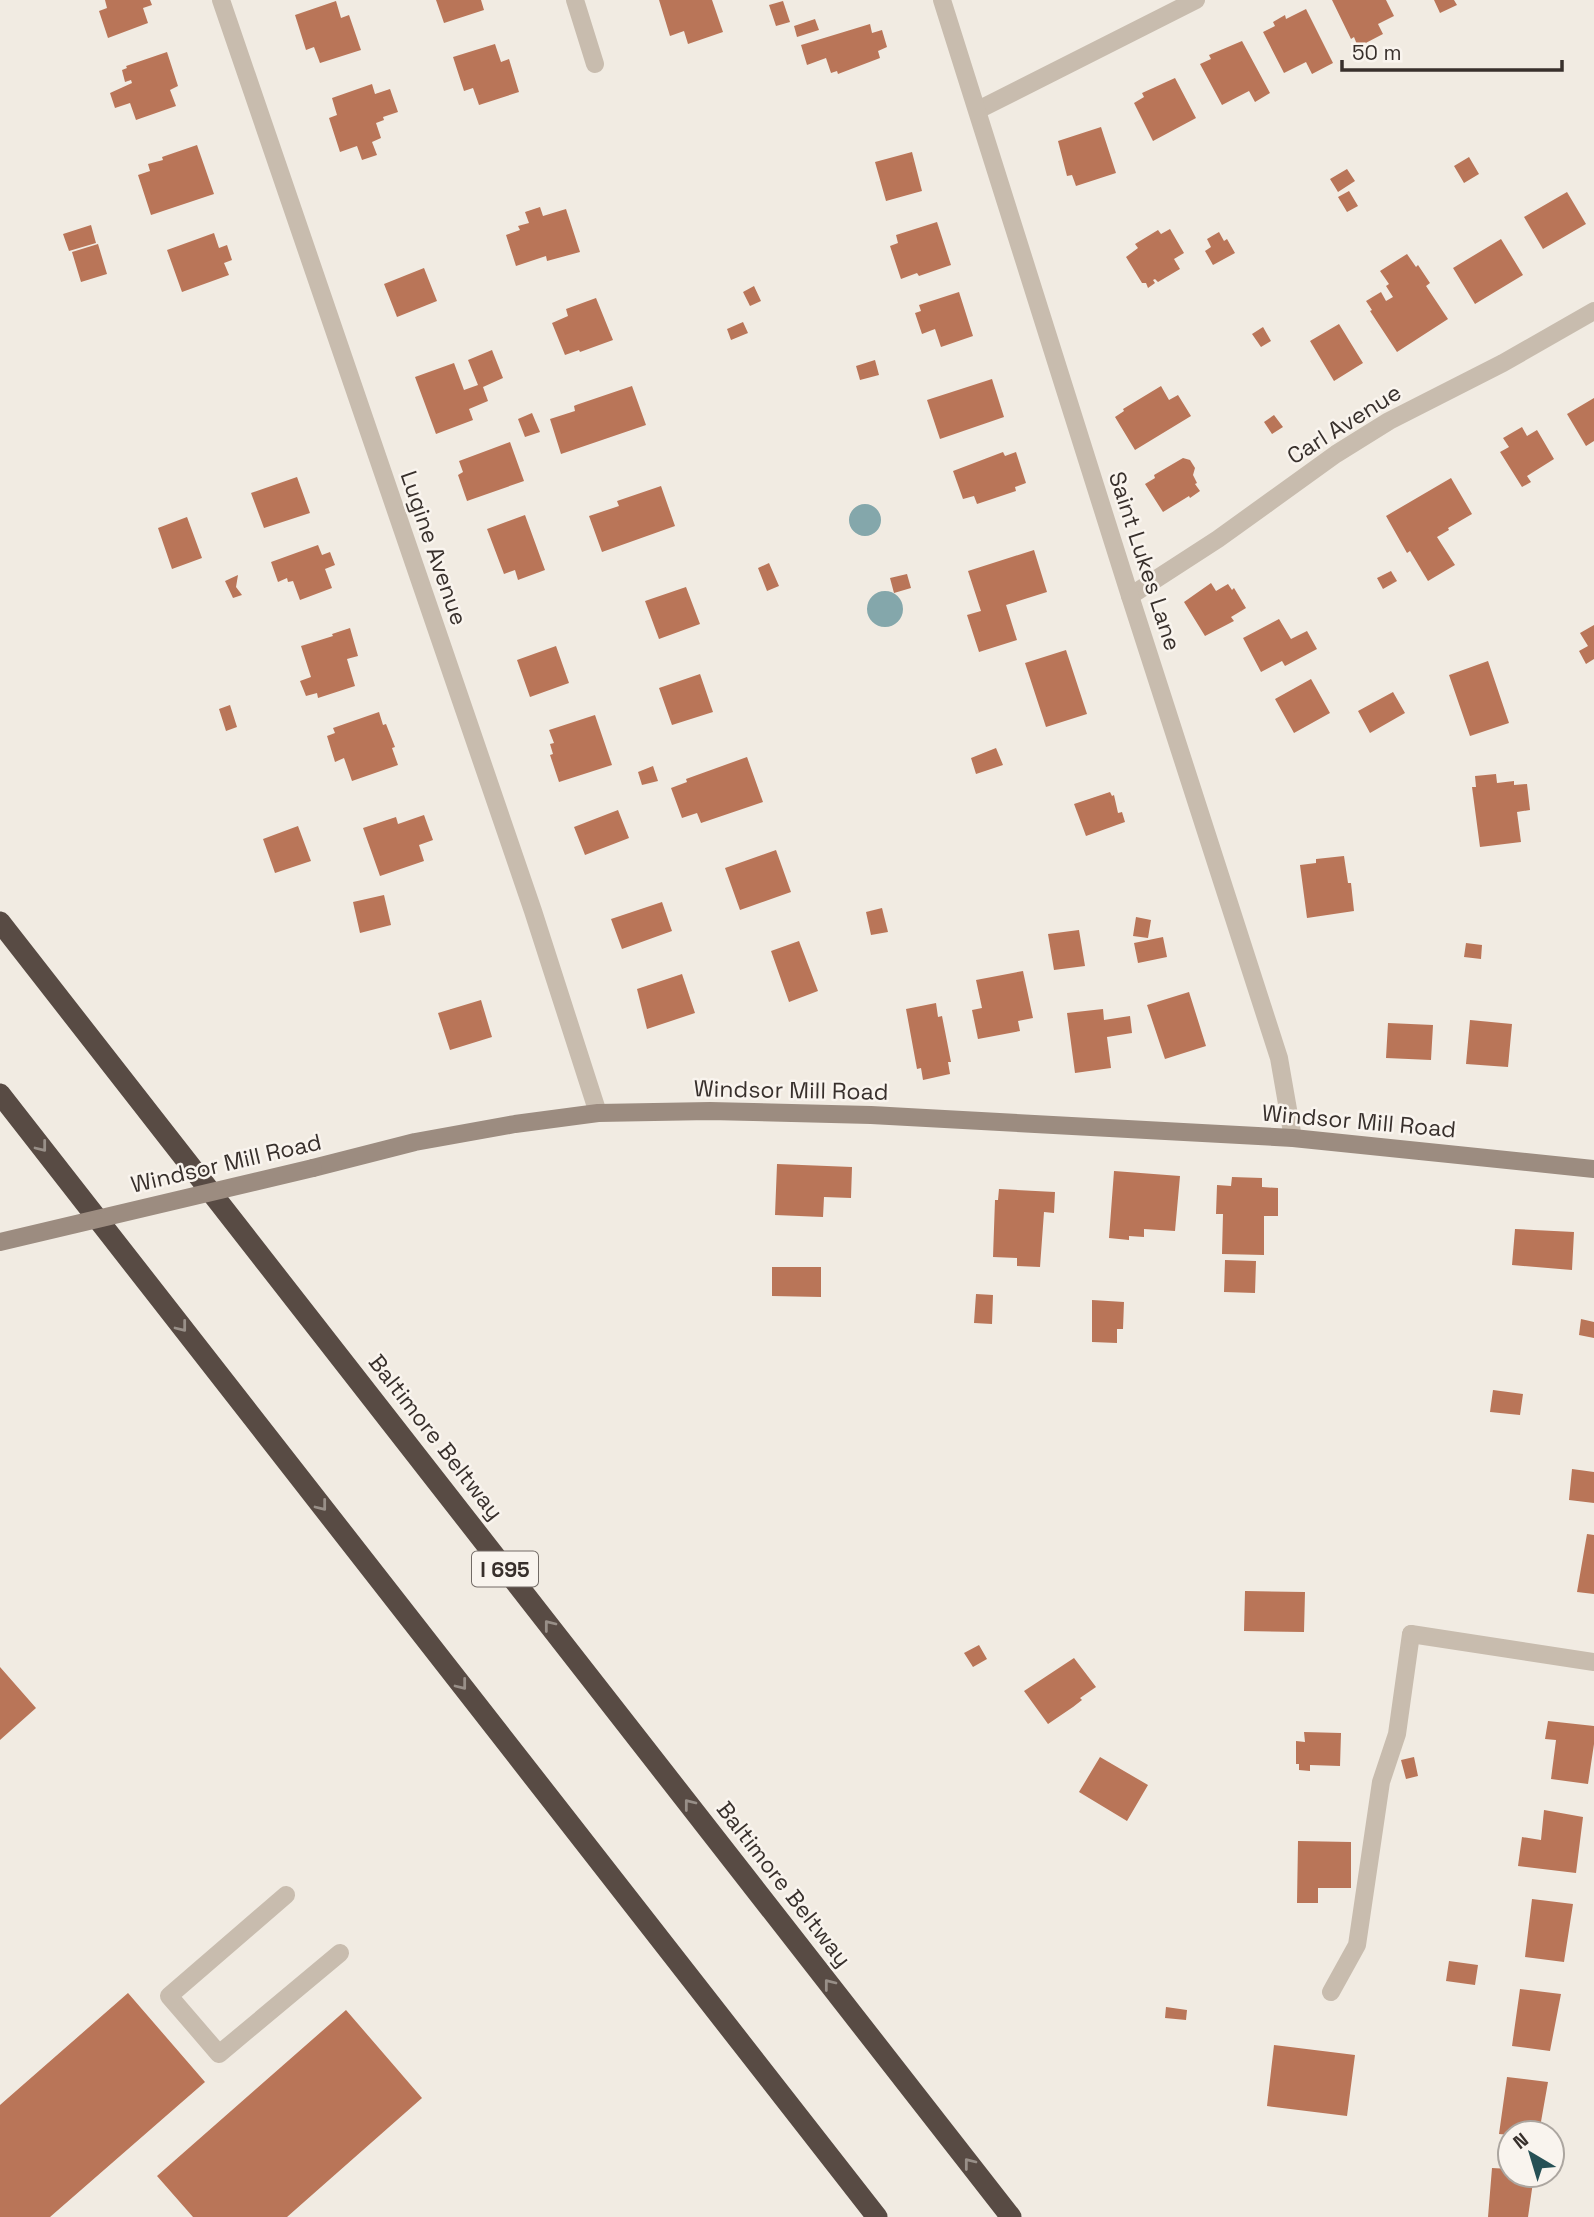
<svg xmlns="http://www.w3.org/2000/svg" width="1594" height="2217" font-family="'Space Grotesk',sans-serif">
  <rect width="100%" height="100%" fill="#f1ebe2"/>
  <path fill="#84a7ab" d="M849 520a16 16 0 1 1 32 0a16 16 0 1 1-32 0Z
    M867 609a18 18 0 1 1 36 0a18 18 0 1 1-36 0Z"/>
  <path fill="#b97558" d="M 105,0 L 150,0 L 152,5 L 143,8 L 148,23 L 108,38 L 99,11 L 107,8 Z
    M 436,0 L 481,0 L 484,10 L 444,23 Z
    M 659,0 L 712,0 L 723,32 L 688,44 L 684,31 L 670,36 Z
    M 1332,0 L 1386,0 L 1394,16 L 1378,24 L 1383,34 L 1358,47 L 1354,37 L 1351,39 Z
    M 1434,0 L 1454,0 L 1457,5 L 1440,13 Z
    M 336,1 L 341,18 L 349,15 L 361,50 L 320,63 L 314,47 L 306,50 L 295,15 Z
    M 783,1 L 790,22 L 776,26 L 769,5 Z
    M 1306,9 L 1333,63 L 1312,74 L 1306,62 L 1284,73 L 1263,32 L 1275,26 L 1273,22 L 1285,15 L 1286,19 Z
    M 815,19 L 819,30 L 797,37 L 794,26 Z
    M 870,24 L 872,33 L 882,30 L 887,47 L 878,51 L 880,58 L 838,74 L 837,71 L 831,73 L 826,58 L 807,65 L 801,45 Z
    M 1242,41 L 1270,93 L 1255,102 L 1249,91 L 1222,105 L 1200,64 L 1211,59 L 1209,55 Z
    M 495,44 L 501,62 L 509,59 L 519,92 L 479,105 L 473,88 L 464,91 L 453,57 Z
    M 167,52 L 178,86 L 170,90 L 176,106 L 136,120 L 130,103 L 115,108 L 110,93 L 132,83 L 131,80 L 125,82 L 122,70 L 127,68 L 126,66 Z
    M 1175,78 L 1196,118 L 1153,141 L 1134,103 L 1144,97 L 1142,93 Z
    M 372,84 L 375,94 L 390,89 L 398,112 L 383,117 L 384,120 L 376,123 L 381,138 L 372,142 L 377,155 L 362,160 L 357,146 L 340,152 L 329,118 L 337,115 L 332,98 Z
    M 1101,127 L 1116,173 L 1076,186 L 1072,175 L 1067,176 L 1058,141 Z
    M 197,145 L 214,194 L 151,215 L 138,175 L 150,171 L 148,164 L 163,160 L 162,157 Z
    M 912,152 L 922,191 L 886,201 L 875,162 Z
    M 1469,157 L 1479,174 L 1464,183 L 1454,166 Z
    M 1347,169 L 1355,181 L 1338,192 L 1330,179 Z
    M 1349,191 L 1358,206 L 1347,212 L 1338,197 Z
    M 1567,192 L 1586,224 L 1543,249 L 1524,217 Z
    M 540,207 L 543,216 L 566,209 L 580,252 L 547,261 L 546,256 L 516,266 L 506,235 L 520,230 L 518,226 L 529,223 L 525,212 Z
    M 937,222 L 951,265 L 919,276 L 917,273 L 901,279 L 890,246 L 898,243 L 896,235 Z
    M 91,225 L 96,243 L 69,251 L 63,234 Z
    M 1170,229 L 1184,253 L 1174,259 L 1180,269 L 1158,282 L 1155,279 L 1153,280 L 1155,283 L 1148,288 L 1146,283 L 1142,283 L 1126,257 L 1138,248 L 1135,244 L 1158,230 L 1161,234 Z
    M 1219,232 L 1224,241 L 1227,239 L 1235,253 L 1213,265 L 1205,251 L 1211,247 L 1207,239 Z
    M 214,233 L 219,248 L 227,245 L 232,260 L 224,263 L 229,275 L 182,292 L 167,250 Z
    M 1501,239 L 1523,275 L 1475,304 L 1453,268 Z
    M 98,244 L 107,274 L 81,282 L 72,252 Z
    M 1407,254 L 1416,267 L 1418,265 L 1430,283 L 1426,286 L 1448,319 L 1397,352 L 1370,311 L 1372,310 L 1366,301 L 1381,292 L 1386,301 L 1393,297 L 1386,286 L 1389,284 L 1380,271 Z
    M 424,268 L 437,301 L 397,317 L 384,284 Z
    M 754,286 L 761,301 L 750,306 L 743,292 Z
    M 959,292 L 973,336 L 941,347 L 935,329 L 922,334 L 915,313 L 921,311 L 919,305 Z
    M 596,298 L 613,340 L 580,352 L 579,350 L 565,355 L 552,323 L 568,316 L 566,309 Z
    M 743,322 L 748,333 L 731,340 L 727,329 Z
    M 1339,324 L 1363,363 L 1334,381 L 1310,341 Z
    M 1263,327 L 1271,341 L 1261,347 L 1252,334 Z
    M 492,350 L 503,378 L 483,387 L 488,401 L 469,409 L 473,420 L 436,434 L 415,377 L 454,363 L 464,390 L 478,385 L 468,360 Z
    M 875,360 L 879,375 L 860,380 L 856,366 Z
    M 992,379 L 1004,417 L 940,439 L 927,400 Z
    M 632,386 L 646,425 L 561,454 L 550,419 L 575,411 L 574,406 L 576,405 Z
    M 1161,386 L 1169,400 L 1178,395 L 1191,416 L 1135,450 L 1115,417 L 1124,411 L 1123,409 Z
    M 1594,398 L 1594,441 L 1586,446 L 1567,414 Z
    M 532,413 L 540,432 L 525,437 L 518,419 Z
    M 1274,415 L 1283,427 L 1272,434 L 1264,422 Z
    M 1522,427 L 1527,436 L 1537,430 L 1554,459 L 1527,476 L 1531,482 L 1522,487 L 1500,452 L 1509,447 L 1503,438 Z
    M 510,442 L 524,481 L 467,501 L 458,475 L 463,472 L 459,461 Z
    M 1003,452 L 1005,456 L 1016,452 L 1026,483 L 1015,487 L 1016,491 L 977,504 L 974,496 L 963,499 L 953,471 Z
    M 1183,458 L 1190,460 L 1195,468 L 1193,475 L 1197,483 L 1195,484 L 1200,491 L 1190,498 L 1189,496 L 1163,512 L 1145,484 L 1155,478 L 1154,475 Z
    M 297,477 L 310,513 L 264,528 L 251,493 Z
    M 1451,478 L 1472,514 L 1448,528 L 1449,530 L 1437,537 L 1455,565 L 1428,581 L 1410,551 L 1407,553 L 1386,516 Z
    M 661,486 L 675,526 L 602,552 L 589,516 L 619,506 L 617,501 Z
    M 525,515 L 545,570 L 518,580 L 515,570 L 504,574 L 487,529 Z
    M 187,517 L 202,558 L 172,569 L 158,528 Z
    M 318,545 L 322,555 L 330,552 L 335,565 L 325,569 L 332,588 L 300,600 L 293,581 L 288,582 L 287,578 L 278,582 L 271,562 Z
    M 1034,550 L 1047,592 L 1006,605 L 1017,640 L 979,652 L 967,615 L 981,611 L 968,571 Z
    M 769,563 L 779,586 L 767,591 L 758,568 Z
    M 1391,571 L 1397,581 L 1383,589 L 1377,578 Z
    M 907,574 L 911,588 L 894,593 L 890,578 Z
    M 238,575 L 236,587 L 242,595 L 233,598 L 225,581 Z
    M 1211,583 L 1216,591 L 1228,584 L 1232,590 L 1234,588 L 1246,608 L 1231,617 L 1234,621 L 1205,636 L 1184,602 Z
    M 686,587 L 700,624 L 659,639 L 645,601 Z
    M 1279,619 L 1291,639 L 1307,631 L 1317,649 L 1285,666 L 1282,661 L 1261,672 L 1243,638 Z
    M 1594,625 L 1594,659 L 1586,664 L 1579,651 L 1588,646 L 1580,633 Z
    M 350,628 L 358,656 L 347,659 L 355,686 L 318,698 L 317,693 L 306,696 L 300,681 L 311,677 L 301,646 L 333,636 L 332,634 Z
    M 556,646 L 569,683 L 530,697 L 517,660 Z
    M 1066,650 L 1087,714 L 1046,727 L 1025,663 Z
    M 1488,661 L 1509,723 L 1470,736 L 1449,675 Z
    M 700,674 L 713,712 L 672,725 L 659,688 Z
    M 1311,679 L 1330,713 L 1294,733 L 1275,699 Z
    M 1393,692 L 1405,713 L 1370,733 L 1358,711 Z
    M 230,705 L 237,727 L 226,731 L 219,709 Z
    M 379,712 L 383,725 L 386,724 L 395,747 L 392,748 L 398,765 L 352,781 L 344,758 L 335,762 L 327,736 L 335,733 L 333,728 Z
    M 595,715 L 612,765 L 559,782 L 550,755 L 553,754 L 550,744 L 554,743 L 549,730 Z
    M 996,748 L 1003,765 L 976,774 L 971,758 Z
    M 747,757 L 763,802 L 701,823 L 697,813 L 682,818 L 671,788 L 687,782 L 686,779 Z
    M 653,766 L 658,781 L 642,785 L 638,772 Z
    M 1496,774 L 1497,783 L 1514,781 L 1514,785 L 1527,784 L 1530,810 L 1517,812 L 1521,842 L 1480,847 L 1472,787 L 1476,787 L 1475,776 Z
    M 1110,792 L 1112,796 L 1114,795 L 1118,813 L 1122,812 L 1125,822 L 1086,836 L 1074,804 Z
    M 618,810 L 629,838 L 585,855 L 574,827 Z
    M 424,815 L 433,840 L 419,845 L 424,861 L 380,876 L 363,828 L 396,817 L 398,824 Z
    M 298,826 L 311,861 L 275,873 L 263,839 Z
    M 776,850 L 791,892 L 740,910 L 725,868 Z
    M 1344,856 L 1348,883 L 1351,883 L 1354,911 L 1307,918 L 1300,865 L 1316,863 L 1316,859 Z
    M 384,895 L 391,925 L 360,933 L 353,902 Z
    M 662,902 L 672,931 L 622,949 L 611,919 Z
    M 882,908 L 888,932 L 871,935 L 866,912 Z
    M 1136,917 L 1151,920 L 1148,938 L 1133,936 Z
    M 1079,930 L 1085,966 L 1054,970 L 1048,934 Z
    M 1163,937 L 1167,957 L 1138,963 L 1134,943 Z
    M 799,941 L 818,991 L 789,1002 L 771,951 Z
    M 1466,943 L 1482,945 L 1481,959 L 1464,957 Z
    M 1023,971 L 1033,1018 L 1018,1021 L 1020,1031 L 978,1039 L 972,1010 L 982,1008 L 976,980 Z
    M 682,974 L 695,1013 L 647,1029 L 637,989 Z
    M 1189,992 L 1206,1046 L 1165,1059 L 1147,1005 Z
    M 481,1000 L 492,1037 L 450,1050 L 438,1013 Z
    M 936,1003 L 938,1017 L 942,1016 L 951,1062 L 948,1062 L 950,1074 L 923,1080 L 921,1068 L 917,1069 L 906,1009 Z
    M 1103,1009 L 1104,1020 L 1130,1016 L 1132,1033 L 1107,1037 L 1111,1068 L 1075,1073 L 1067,1013 Z
    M 1470,1020 L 1512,1024 L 1508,1067 L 1466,1064 Z
    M 1388,1023 L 1433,1025 L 1431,1060 L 1386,1058 Z
    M 777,1164 L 852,1167 L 851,1198 L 824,1197 L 823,1217 L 775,1215 Z
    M 1114,1171 L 1180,1176 L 1175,1231 L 1144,1229 L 1144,1237 L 1129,1236 L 1129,1240 L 1109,1238 Z
    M 1232,1177 L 1262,1178 L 1262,1187 L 1278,1188 L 1278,1216 L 1264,1216 L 1264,1255 L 1222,1254 L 1223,1214 L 1216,1214 L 1217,1185 L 1231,1186 Z
    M 999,1189 L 1055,1192 L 1054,1213 L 1044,1212 L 1040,1267 L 1017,1266 L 1017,1258 L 993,1257 L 995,1200 L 998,1200 Z
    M 1515,1229 L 1574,1232 L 1572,1270 L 1512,1265 Z
    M 1225,1260 L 1256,1261 L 1255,1293 L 1224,1292 Z
    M 772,1267 L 821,1267 L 821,1297 L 772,1296 Z
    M 976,1294 L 993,1295 L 992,1324 L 974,1323 Z
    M 1092,1300 L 1124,1302 L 1123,1329 L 1117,1329 L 1117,1343 L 1092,1342 Z
    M 1581,1319 L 1594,1322 L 1594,1338 L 1579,1335 Z
    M 1493,1390 L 1523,1394 L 1520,1415 L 1490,1412 Z
    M 1572,1469 L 1594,1472 L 1594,1503 L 1569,1500 Z
    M 1587,1534 L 1594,1535 L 1594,1594 L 1577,1592 Z
    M 1245,1591 L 1305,1592 L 1304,1632 L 1244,1631 Z
    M 979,1645 L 987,1659 L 973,1667 L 964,1653 Z
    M 1074,1658 L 1096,1687 L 1080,1698 L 1082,1700 L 1073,1707 L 1048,1724 L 1024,1691 Z
    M 0,1667 L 36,1708 L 0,1740 Z
    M 1548,1721 L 1594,1726 L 1594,1744 L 1588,1784 L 1551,1779 L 1556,1740 L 1545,1739 Z
    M 1304,1732 L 1341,1733 L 1340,1766 L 1310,1765 L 1310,1771 L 1299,1770 L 1299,1764 L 1296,1764 L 1296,1741 L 1305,1742 Z
    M 1100,1757 L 1148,1785 L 1127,1821 L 1079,1792 Z
    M 1414,1757 L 1418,1776 L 1406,1779 L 1401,1760 Z
    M 1544,1810 L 1583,1817 L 1576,1873 L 1518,1866 L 1522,1837 L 1541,1840 Z
    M 1298,1841 L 1351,1842 L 1351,1888 L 1318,1888 L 1318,1903 L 1297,1903 Z
    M 1532,1899 L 1573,1904 L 1564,1962 L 1525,1957 Z
    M 1449,1961 L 1478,1965 L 1475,1985 L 1446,1981 Z
    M 1520,1989 L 1561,1994 L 1550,2051 L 1512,2046 Z
    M 128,1993 L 205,2082 L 50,2217 L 0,2217 L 0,2105 Z
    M 1166,2007 L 1187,2010 L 1186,2020 L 1165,2018 Z
    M 346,2010 L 422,2098 L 287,2217 L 193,2217 L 157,2176 Z
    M 1274,2045 L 1355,2055 L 1347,2116 L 1267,2106 Z
    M 1507,2077 L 1548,2082 L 1539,2133 L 1510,2133 L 1510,2135 L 1499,2134 Z
    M 1492,2168 L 1510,2169 L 1510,2175 L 1534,2175 L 1528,2217 L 1488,2217 Z"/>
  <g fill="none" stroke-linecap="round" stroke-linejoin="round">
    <path stroke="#c8bcae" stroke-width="18" d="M 286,1895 L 169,1996 L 219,2054 L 340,1953
      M 1331,1992 L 1357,1945 L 1381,1782 L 1397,1734 L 1411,1634"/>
    <path stroke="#c8bcae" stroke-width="18" d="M 221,0 L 533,911 L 598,1113
      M 575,0 L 595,64
      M 978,110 L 1196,0
      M 1130,596 L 1218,539 L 1336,454 L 1389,421 L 1503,363 L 1594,311
      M 1411,1634 L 1594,1662"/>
    <path stroke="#c8bcae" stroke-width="18" d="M 942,0 L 1130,596 L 1279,1058 L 1293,1138"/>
    <path stroke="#9c8c80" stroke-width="18" d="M 313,1168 L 415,1142 L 515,1124 L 598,1113 L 710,1111 L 871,1115 L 1293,1138 L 1594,1169"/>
    <path stroke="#584b44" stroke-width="21" d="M 0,922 L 1011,2217
      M 0,1094 L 877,2217"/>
    <path stroke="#9c8c80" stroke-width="18" d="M 0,1242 L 313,1168"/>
  </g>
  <defs><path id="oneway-chevron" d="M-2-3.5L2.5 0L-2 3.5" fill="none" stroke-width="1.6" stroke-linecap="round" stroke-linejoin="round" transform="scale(1.75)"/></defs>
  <g stroke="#988f88">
    <use href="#oneway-chevron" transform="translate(42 1147) rotate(52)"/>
    <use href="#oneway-chevron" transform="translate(182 1327) rotate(52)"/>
    <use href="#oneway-chevron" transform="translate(322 1506) rotate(52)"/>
    <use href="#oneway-chevron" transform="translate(549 1625) rotate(-128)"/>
    <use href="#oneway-chevron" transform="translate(462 1685) rotate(52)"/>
    <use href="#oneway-chevron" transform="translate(689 1804) rotate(-128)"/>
    <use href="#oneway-chevron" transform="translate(829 1984) rotate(-128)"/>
    <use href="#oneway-chevron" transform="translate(969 2163) rotate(-128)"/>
  </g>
  <g text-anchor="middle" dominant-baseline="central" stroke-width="5" stroke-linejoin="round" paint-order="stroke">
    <rect fill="#f9f4ee" stroke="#726b66" stroke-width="2" x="472" y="1551.5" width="66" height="35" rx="5"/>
    <g font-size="21" font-weight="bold" fill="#38302c">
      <text x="505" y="1569">I 695</text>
    </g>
    <g font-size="23" fill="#38302c" stroke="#f9f4ee">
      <text transform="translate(1344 424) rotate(-32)">Carl Avenue</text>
      <text transform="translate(434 548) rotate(71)">Lugine Avenue</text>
      <text transform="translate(1145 561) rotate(72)">Saint Lukes Lane</text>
      <text transform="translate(791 1090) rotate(1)">Windsor Mill Road</text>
      <text transform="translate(1359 1121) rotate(5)">Windsor Mill Road</text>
      <text transform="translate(226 1163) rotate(-13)">Windsor Mill Road</text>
      <text transform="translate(436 1437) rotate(52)">Baltimore Beltway</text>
      <text transform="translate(784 1884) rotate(52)">Baltimore Beltway</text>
    </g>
  </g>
  <g transform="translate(1531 2154) rotate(322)"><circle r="33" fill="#f9f4ee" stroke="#aca6a0" stroke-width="2"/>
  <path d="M0-5L12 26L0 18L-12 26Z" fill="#265055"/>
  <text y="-10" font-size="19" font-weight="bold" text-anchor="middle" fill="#38302c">N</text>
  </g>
  <path d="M1342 60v10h220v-10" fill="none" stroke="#38302c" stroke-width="3.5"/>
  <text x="1352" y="60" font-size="21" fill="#38302c" stroke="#f9f4ee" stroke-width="5" paint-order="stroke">50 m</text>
</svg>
